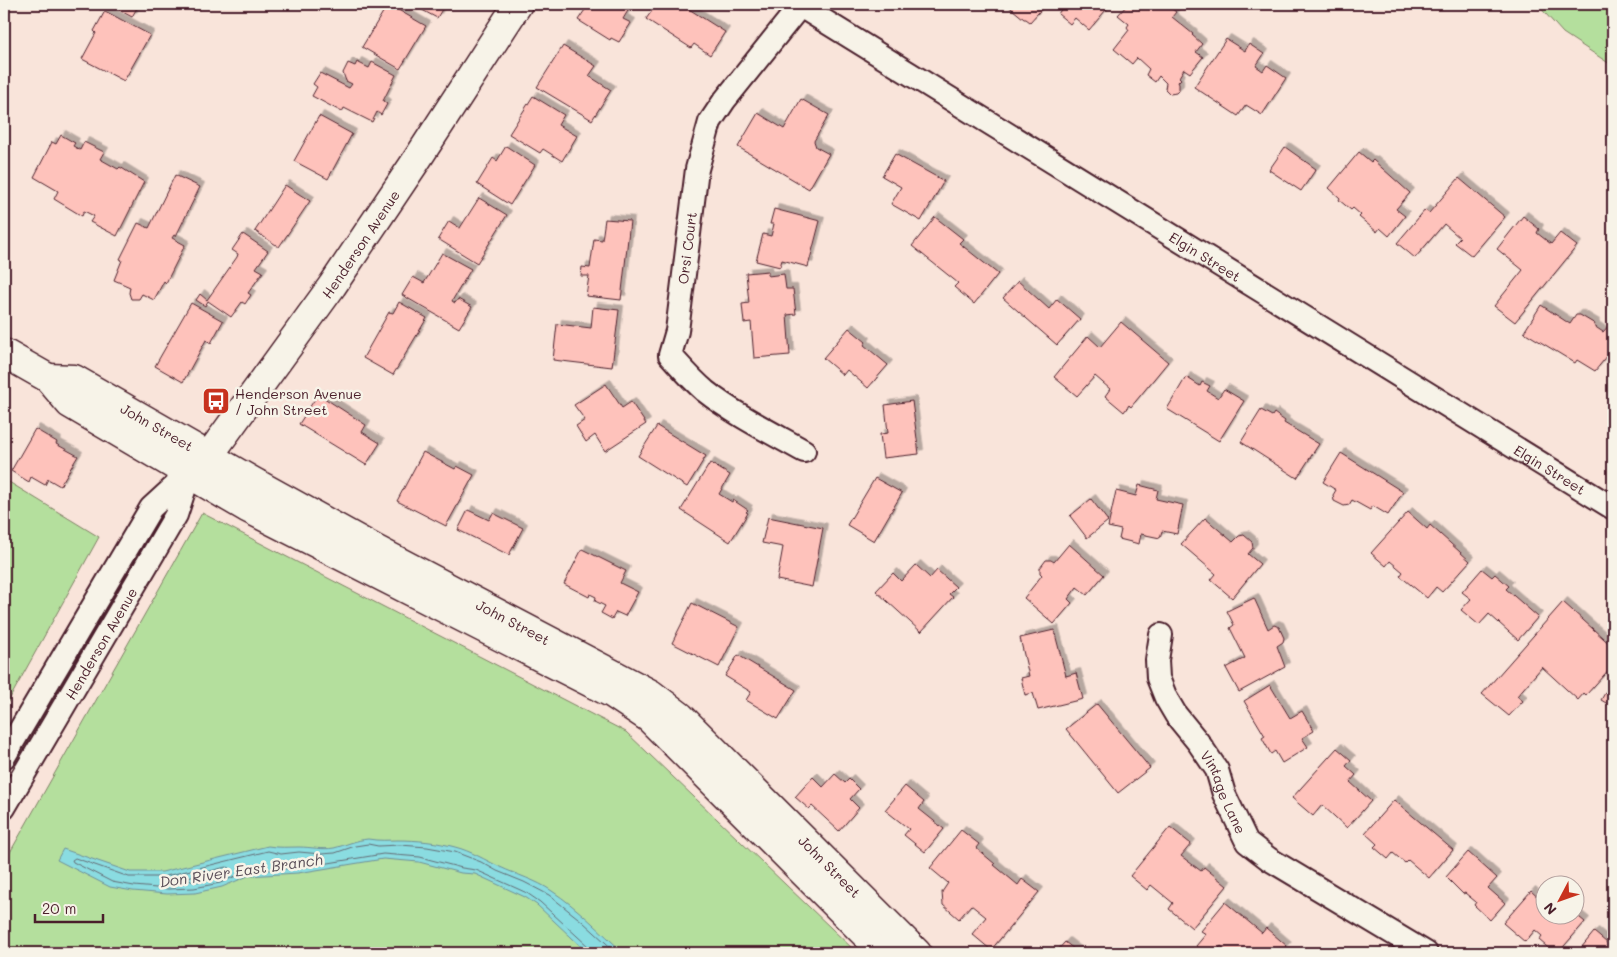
<svg xmlns="http://www.w3.org/2000/svg" width="1617" height="957" font-family="Mali,sans-serif">
  <defs>
    <filter id="shadow"><feDropShadow dx="4.5" dy="-4.5" stdDeviation="0" flood-color="#0004"/></filter>
  </defs>
  <rect width="100%" height="100%" fill="#f9e4da"/>
  <filter id="ink" filterUnits="userSpaceOnUse"><feTurbulence type="fractalNoise" baseFrequency=".02" numOctaves="2"/><feDisplacementMap in="SourceGraphic" scale="10" xChannelSelector="R" yChannelSelector="G"/><feConvolveMatrix kernelMatrix="1 2 1 2 8 2 1 2 1" color-interpolation-filters="sRGB"/></filter>
  <g filter="url(#ink)">
    <path fill="#b4df9d" stroke="#7f7f64" d="M 1537,4 L 1613,4 L 1613,66 L 1563,33 Z
      M 4,479 L 99,537 L 4,709 Z
      M 202,513 L 626,732 L 854,950 L 853,953 L 4,953 L 4,863 Z"/>
    <path fill="#8adce1" stroke="#709098" d="M 368,839 C 379,841 388,840 398,840 C 417,840 437,842 455,847 C 471,851 485,860 500,867 C 517,875 536,880 552,891 C 578,908 601,932 624,953 L 588,953 L 537,905 L 525,897 L 475,874 L 461,873 L 419,862 L 383,859 L 298,873 L 248,876 L 222,887 L 195,893 L 167,894 L 133,891 L 110,887 L 57,860 L 63,849 L 130,872 L 162,872 L 268,846 C 279,848 288,847 299,847 C 311,847 322,850 334,848 C 346,845 356,840 368,839 Z"/>
    <g fill="none" stroke-linecap="round" stroke-linejoin="round">
      <path stroke="#646b74" stroke-width="1" d="M 227,867 L 230,869 L 229,872 C 219,877 198,885 188,880 L 189,877 Z
        M 591,953 L 589,947 L 540,902 L 527,893 L 476,870 L 462,868 L 420,857 L 383,854 L 298,868 L 247,871 L 220,883 L 194,888 L 168,889 L 134,886 L 112,882 L 73,862 L 72,860 L 75,858 L 129,877 L 162,877 L 268,851 L 281,854 L 299,852 L 321,854 L 335,853 L 355,846 L 368,844 L 378,846 L 400,845 L 427,847 L 455,852 L 481,862 L 497,871 L 524,882 L 549,895 L 583,922 L 617,953"/>
    </g>
    <path fill="#fec2bb" stroke="#4a1f2b" filter="url(#shadow)" d="M 108,4 L 139,4 L 132,17 Z
      M 388,4 L 426,26 L 400,69 L 362,47 Z
      M 411,4 L 445,4 L 437,18 Z
      M 589,4 L 632,4 L 623,19 L 631,23 L 619,42 L 611,38 L 610,40 L 578,20 Z
      M 657,4 L 681,4 L 725,32 L 710,55 L 694,44 L 691,48 L 646,19 Z
      M 1006,4 L 1046,4 L 1030,22 L 1026,19 L 1024,19 Z
      M 1056,4 L 1111,4 L 1089,30 L 1075,18 L 1070,24 L 1058,14 L 1062,8 Z
      M 1128,4 L 1166,4 L 1176,12 L 1172,17 L 1193,34 L 1192,35 L 1202,44 L 1196,52 L 1203,57 L 1190,73 L 1184,69 L 1179,77 L 1181,79 L 1178,82 L 1179,84 L 1179,90 L 1176,93 L 1170,94 L 1165,89 L 1166,83 L 1159,76 L 1155,82 L 1146,75 L 1149,69 L 1137,58 L 1132,64 L 1114,49 L 1129,30 L 1127,27 L 1129,24 L 1118,15 Z
      M 105,11 L 150,35 L 124,81 L 82,59 L 96,33 L 94,31 Z
      M 1226,39 L 1245,51 L 1249,44 L 1264,54 L 1256,66 L 1263,71 L 1267,65 L 1286,78 L 1262,115 L 1246,105 L 1238,116 L 1194,87 Z
      M 563,46 L 596,66 L 589,76 L 611,90 L 592,120 L 537,87 Z
      M 357,62 L 369,68 L 372,62 L 396,75 L 383,101 L 387,104 L 381,115 L 377,112 L 372,122 L 344,108 L 342,112 L 312,96 L 317,87 L 313,84 L 320,73 L 349,88 L 352,84 L 346,81 L 343,73 L 348,63 L 355,66 Z
      M 533,96 L 564,115 L 558,125 L 577,136 L 562,161 L 543,149 L 540,153 L 509,134 Z
      M 801,99 L 829,115 L 814,141 L 816,147 L 829,154 L 809,189 L 738,147 L 758,113 L 784,129 Z
      M 319,116 L 352,134 L 328,179 L 294,161 Z
      M 61,135 L 75,143 L 73,146 L 80,150 L 84,142 L 104,152 L 100,159 L 118,169 L 120,167 L 144,182 L 117,236 L 90,222 L 94,216 L 84,211 L 82,216 L 54,199 L 58,191 L 34,177 L 52,142 L 56,144 Z
      M 506,146 L 535,165 L 510,205 L 477,184 L 493,158 L 497,161 Z
      M 1285,147 L 1316,169 L 1301,191 L 1269,170 Z
      M 1359,152 L 1371,162 L 1373,160 L 1410,193 L 1396,209 L 1405,216 L 1389,236 L 1380,228 L 1377,232 L 1359,217 L 1361,215 L 1353,208 L 1351,210 L 1339,200 L 1340,198 L 1329,188 Z
      M 895,154 L 944,181 L 921,221 L 891,204 L 901,187 L 882,176 Z
      M 175,175 L 200,187 L 176,236 L 174,235 L 172,238 L 185,245 L 166,283 L 164,281 L 154,300 L 142,294 L 139,299 L 131,299 L 129,293 L 130,287 L 114,280 L 122,260 L 120,259 L 138,223 L 149,228 Z
      M 1459,178 L 1505,217 L 1472,256 L 1455,243 L 1460,238 L 1444,224 L 1415,258 L 1397,243 L 1425,210 L 1429,213 Z
      M 285,185 L 310,201 L 279,247 L 255,231 Z
      M 479,198 L 507,215 L 477,263 L 438,239 L 449,221 L 460,228 Z
      M 774,209 L 820,221 L 808,267 L 782,260 L 780,267 L 756,261 L 763,234 L 771,236 L 774,224 L 770,224 Z
      M 1523,216 L 1539,229 L 1537,233 L 1551,244 L 1560,233 L 1577,246 L 1515,322 L 1494,306 L 1523,270 L 1497,249 Z
      M 935,217 L 963,239 L 959,243 L 998,274 L 974,304 L 954,287 L 958,283 L 912,246 Z
      M 605,219 L 630,221 L 621,300 L 586,296 L 589,276 L 581,276 L 582,267 L 590,268 L 594,239 L 602,240 Z
      M 243,234 L 268,251 L 256,268 L 263,272 L 248,293 L 251,295 L 245,304 L 242,302 L 231,317 L 208,301 L 205,306 L 196,300 L 200,294 L 207,300 L 237,257 L 238,254 L 232,250 Z
      M 442,253 L 471,269 L 452,301 L 455,303 L 458,299 L 472,307 L 459,328 L 402,295 L 413,277 L 424,283 Z
      M 768,271 L 768,276 L 784,274 L 786,289 L 793,289 L 796,314 L 787,315 L 790,355 L 754,358 L 751,322 L 744,323 L 742,304 L 749,303 L 746,273 Z
      M 1018,281 L 1049,309 L 1057,299 L 1080,319 L 1057,345 L 1003,298 Z
      M 399,302 L 427,318 L 393,375 L 363,358 L 389,312 L 393,313 Z
      M 191,303 L 223,321 L 211,343 L 206,340 L 183,382 L 155,366 Z
      M 1541,305 L 1570,324 L 1576,315 L 1580,315 L 1595,324 L 1594,326 L 1603,332 L 1613,321 L 1613,349 L 1595,371 L 1577,360 L 1575,363 L 1524,332 Z
      M 593,307 L 619,310 L 612,367 L 553,360 L 557,324 L 591,328 Z
      M 1121,322 L 1168,362 L 1131,407 L 1129,405 L 1124,412 L 1105,396 L 1110,389 L 1095,376 L 1077,396 L 1054,377 L 1088,336 L 1100,347 Z
      M 849,328 L 866,342 L 864,345 L 888,365 L 868,388 L 847,370 L 843,375 L 823,358 Z
      M 1186,377 L 1200,386 L 1202,382 L 1210,386 L 1207,391 L 1218,398 L 1224,389 L 1244,401 L 1219,441 L 1167,409 Z
      M 606,384 L 622,408 L 631,402 L 646,424 L 605,451 L 595,435 L 586,442 L 576,426 L 585,420 L 574,405 Z
      M 318,394 L 366,425 L 362,432 L 380,443 L 366,465 L 299,424 Z
      M 912,401 L 919,454 L 883,458 L 880,434 L 888,433 L 885,405 Z
      M 1261,410 L 1272,416 L 1274,413 L 1285,421 L 1284,423 L 1319,444 L 1297,478 L 1241,442 Z
      M 657,426 L 706,456 L 687,487 L 638,456 Z
      M 35,429 L 57,442 L 56,444 L 78,456 L 60,486 L 48,479 L 45,485 L 31,477 L 29,482 L 11,471 Z
      M 423,452 L 455,469 L 457,466 L 474,475 L 446,526 L 397,501 Z
      M 1341,453 L 1403,492 L 1388,515 L 1373,506 L 1370,510 L 1352,500 L 1349,505 L 1344,506 L 1334,501 L 1333,495 L 1336,490 L 1323,482 Z
      M 710,463 L 730,475 L 719,494 L 732,502 L 733,500 L 748,510 L 746,512 L 748,513 L 730,542 L 681,510 Z
      M 875,478 L 902,493 L 874,541 L 847,525 Z
      M 1139,485 L 1158,490 L 1156,499 L 1183,505 L 1177,534 L 1162,531 L 1160,538 L 1141,534 L 1139,544 L 1119,539 L 1121,530 L 1108,527 L 1116,491 L 1136,496 Z
      M 1091,499 L 1108,521 L 1087,538 L 1070,516 Z
      M 468,510 L 489,520 L 493,513 L 523,528 L 509,555 L 458,530 Z
      M 1408,512 L 1427,529 L 1430,525 L 1470,561 L 1442,592 L 1436,587 L 1427,598 L 1400,576 L 1403,572 L 1390,561 L 1386,566 L 1371,553 Z
      M 768,517 L 823,528 L 812,587 L 777,580 L 783,547 L 762,543 Z
      M 1205,518 L 1233,542 L 1239,536 L 1244,535 L 1252,542 L 1253,548 L 1248,554 L 1260,564 L 1232,598 L 1211,580 L 1216,574 L 1181,544 Z
      M 1069,544 L 1104,575 L 1087,595 L 1077,587 L 1068,599 L 1072,603 L 1054,624 L 1024,598 L 1042,575 L 1040,573 L 1040,568 L 1046,560 L 1051,560 L 1054,562 Z
      M 582,549 L 626,571 L 620,583 L 638,592 L 625,616 L 616,612 L 612,619 L 601,613 L 605,606 L 595,601 L 596,597 L 590,594 L 589,597 L 564,584 Z
      M 916,565 L 930,578 L 937,570 L 956,587 L 949,594 L 953,597 L 921,632 L 876,591 L 893,573 L 901,581 Z
      M 1482,569 L 1492,577 L 1495,574 L 1509,586 L 1506,589 L 1538,617 L 1518,640 L 1489,614 L 1479,625 L 1461,610 L 1471,599 L 1462,592 Z
      M 1254,598 L 1268,629 L 1274,625 L 1279,627 L 1284,638 L 1283,642 L 1277,646 L 1285,667 L 1239,692 L 1226,668 L 1245,658 L 1230,628 L 1234,625 L 1227,611 Z
      M 1563,602 L 1613,647 L 1613,665 L 1586,695 L 1584,693 L 1578,700 L 1542,667 L 1517,696 L 1523,701 L 1509,716 L 1482,694 Z
      M 692,603 L 739,627 L 719,667 L 672,643 Z
      M 1054,630 L 1066,676 L 1076,673 L 1083,699 L 1038,710 L 1033,693 L 1025,695 L 1021,678 L 1029,676 L 1020,638 Z
      M 738,655 L 796,690 L 778,719 L 746,700 L 751,692 L 725,676 Z
      M 1613,679 L 1613,707 L 1601,700 Z
      M 1270,685 L 1290,718 L 1302,711 L 1314,731 L 1302,738 L 1308,747 L 1282,763 L 1275,751 L 1271,754 L 1262,738 L 1265,736 L 1244,701 Z
      M 1097,704 L 1150,768 L 1118,793 L 1066,729 Z
      M 1337,748 L 1351,760 L 1346,766 L 1356,775 L 1350,782 L 1371,801 L 1347,828 L 1322,805 L 1313,816 L 1292,798 Z
      M 835,774 L 845,783 L 849,779 L 859,789 L 850,799 L 859,808 L 839,831 L 812,806 L 809,809 L 795,797 L 813,777 L 823,787 Z
      M 905,786 L 924,802 L 919,809 L 944,829 L 925,852 L 904,835 L 909,829 L 885,810 Z
      M 1394,800 L 1453,850 L 1429,878 L 1408,860 L 1405,863 L 1393,853 L 1388,859 L 1374,847 L 1377,844 L 1365,833 Z
      M 1170,827 L 1191,844 L 1181,856 L 1201,871 L 1204,867 L 1227,886 L 1192,928 L 1169,909 L 1173,903 L 1151,885 L 1147,890 L 1130,876 Z
      M 961,830 L 979,844 L 976,848 L 995,864 L 994,865 L 1018,885 L 1022,879 L 1039,892 L 991,950 L 972,934 L 986,917 L 971,905 L 959,919 L 943,905 L 942,892 L 948,883 L 930,868 Z
      M 1468,852 L 1497,878 L 1488,888 L 1505,903 L 1490,920 L 1474,905 L 1476,902 L 1465,893 L 1463,894 L 1446,877 Z
      M 1531,891 L 1544,903 L 1544,914 L 1555,914 L 1559,917 L 1561,914 L 1574,914 L 1574,913 L 1585,922 L 1558,953 L 1554,953 L 1539,940 L 1542,936 L 1535,930 L 1525,942 L 1503,923 Z
      M 1225,902 L 1262,933 L 1266,928 L 1287,946 L 1281,953 L 1229,953 L 1221,946 L 1215,953 L 1205,953 L 1196,946 L 1206,934 L 1201,931 Z
      M 1594,932 L 1613,948 L 1613,953 L 1577,953 Z
      M 1065,942 L 1079,953 L 1055,953 Z"/>
    <g fill="none" stroke-linecap="round" stroke-linejoin="round">
      <g stroke="#4a1f2b" stroke-width="26">
        <g id="street">
          <path id="s1" d="M 797,4 L 1613,508"/>
          <path d="M 800,6 L 724,101 L 710,122 L 697,169 L 677,331 L 670,355 C 681,367 692,380 705,391 C 734,414 772,433 804,451"/>
          <path id="s2" d="M 1161,635 L 1157,660 L 1158,678 L 1166,698 L 1176,715 L 1198,742 L 1217,770 L 1224,794 L 1247,842 L 1269,859 L 1426,953"/>
          <path d="M 4,757 L 151,508 L 175,486 L 189,475"/>
          <path id="s3" d="M 4,808 L 176,515 L 189,475"/>
        </g>
      </g>
      <g stroke="#4a1f2b" stroke-width="31">
        <g id="secondary">
          <path d="M 4,353 L 48,378 L 70,404 L 247,508 L 613,694 L 649,718 L 884,953"/>
          <path id="s4" d="M 48,378 L 74,379 L 252,481 L 375,549 L 651,694 L 680,716 L 917,953"/>
          <path id="s5" d="M 196,469 L 208,457 L 332,286 L 416,161 L 518,4"/>
        </g>
      </g>
      <use href="#street" stroke="#f7f3e8" stroke-width="22"/>
      <use href="#secondary" stroke="#f7f3e8" stroke-width="28"/>
    </g>
  </g>
  <defs>
    <g id="bus-square" transform="scale(1.4375)"><rect x="-9" y="-9" width="18" height="18" rx="4" fill="#c8321e" stroke="#f7f3e8"/><path d="M-5-6H5V4H4V6H2V4H-2V6H-4V4H-5ZM-3.5-4V0h7V-4ZM-3.5 1.2v1.5H-2V1.2ZM2 1.2v1.5H3.5V1.2Z" fill="#fff"/></g>
  </defs>
  <g fill-rule="evenodd">
    <use href="#bus-square" x="216" y="401"/>
  </g>
  <g text-anchor="middle" dominant-baseline="central" stroke-width="5" stroke-linejoin="round" paint-order="stroke">
    <g font-size="14" fill="#4a1f2b" stroke="#f7f3e8">
      <text stroke="none"><textPath href="#s5" startOffset="279">Henderson Avenue</textPath></text>
      <text transform="translate(687 248) rotate(-83)">Orsi Court</text>
      <text stroke="none"><textPath href="#s1" startOffset="480">Elgin Street</textPath></text>
      <text stroke="none"><textPath href="#s4" startOffset="122">John Street</textPath></text>
      <text stroke="none"><textPath href="#s1" startOffset="885">Elgin Street</textPath></text>
      <text stroke="none"><textPath href="#s4" startOffset="528">John Street</textPath></text>
      <text stroke="none"><textPath href="#s3" startOffset="191">Henderson Avenue</textPath></text>
      <text stroke="none"><textPath href="#s2" startOffset="176">Vintage Lane</textPath></text>
      <text stroke="none"><textPath href="#s4" startOffset="932">John Street</textPath></text>
    </g>
    <g font-size="14" fill="#4a1f2b" stroke="#f7f3e8" text-anchor="start">
      <text x="235" y="393">Henderson Avenue<tspan x="235" dy="16">/ John Street</tspan></text>
    </g>
    <g font-size="15" font-style="italic" fill="#5a4e58" stroke="#f7f3e8">
      <text transform="translate(241 870) rotate(-8)">Don River East Branch</text>
    </g>
  </g>
  <rect width="1617" height="957" fill="none" stroke="#f7f3e8" stroke-width="20"/>
  <rect x="10" y="10" width="1597" height="937" fill="none" stroke="#4a1f2b" stroke-width="2" filter="url(#ink)"/>
  <g transform="translate(1560 900) rotate(229)"><circle r="24" fill="#f7f3e8" stroke="#b29e9c"/>
  <path d="M0-4L9 19L0 12L-9 19Z" fill="#c8321e"/>
  <text y="-8" font-size="14" font-weight="bold" text-anchor="middle" fill="#4a1f2b">N</text>
  </g>
  <path d="M35 914v8h68v-8" fill="none" stroke="#4a1f2b" stroke-width="2.5"/>
  <text x="42" y="914" font-size="15" fill="#4a1f2b" stroke="#f7f3e8" stroke-width="4" paint-order="stroke">20 m</text>
</svg>
